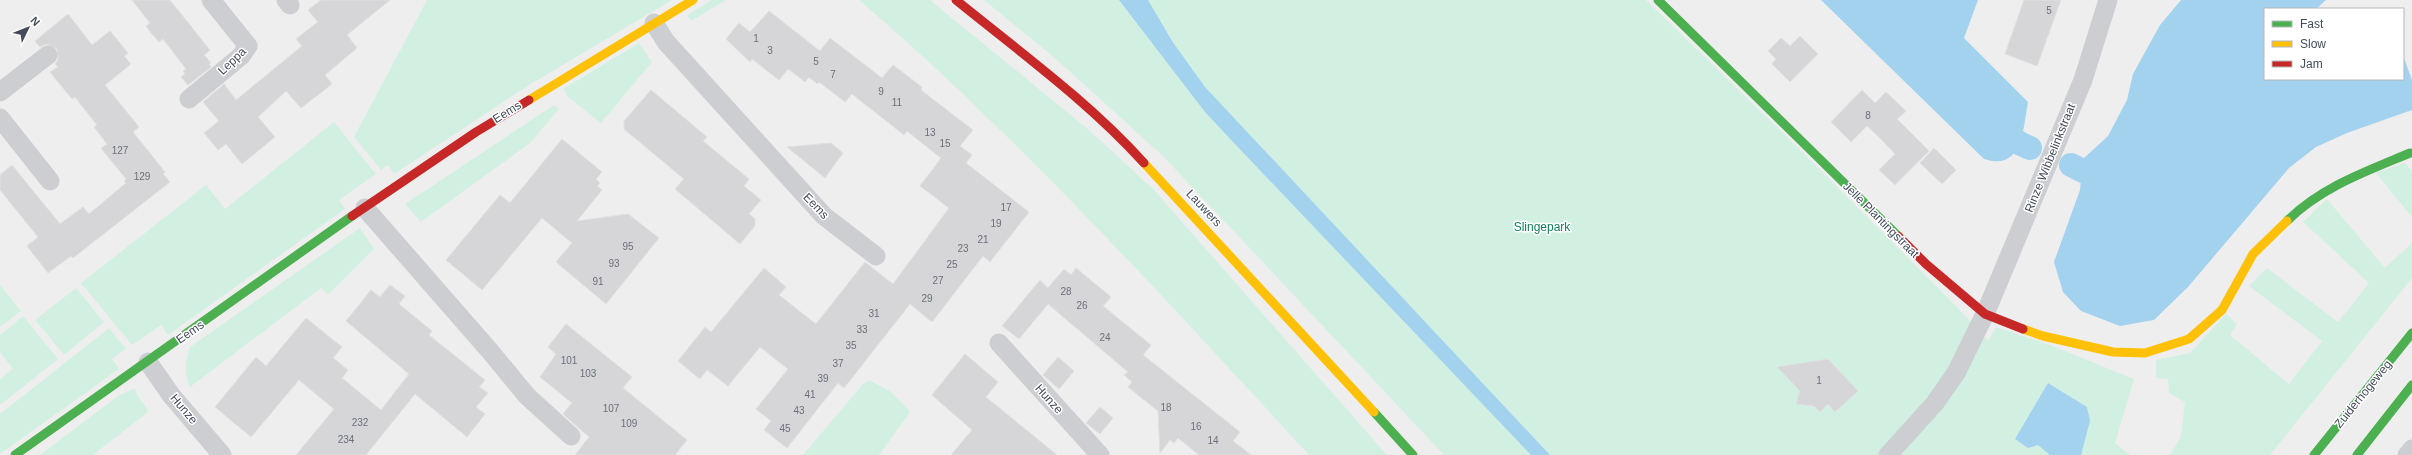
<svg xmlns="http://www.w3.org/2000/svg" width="2412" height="455" font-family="Arial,sans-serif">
  <rect width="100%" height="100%" fill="#efeeee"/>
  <path fill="#d1f0e2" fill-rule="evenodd" d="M 427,0 L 672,0 L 529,85 L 394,174 L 388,165 L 381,170 L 354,137 Z
    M 712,0 L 726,0 L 691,21 L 687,15 Z
    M 859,0 L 930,0 L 1089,130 L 1154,190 L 1387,455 L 1309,455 C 1164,298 1021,139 859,0 Z
    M 984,0 L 1646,0 L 1788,138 L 1957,307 L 1988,341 L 1996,327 L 2050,345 L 2134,379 L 2115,443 L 2130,455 L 1444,455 L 1163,156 L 1056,59 ZM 2048,383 L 2087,407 L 2090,422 Z
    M 639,43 L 652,62 L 601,123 L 567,96 L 563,89 Z
    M 554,105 L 559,109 L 530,143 L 421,222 L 405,204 Z
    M 334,122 L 376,174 L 339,200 L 345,209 L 168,335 L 161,325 L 132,345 L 81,283 L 206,185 L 225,209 Z
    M 2405,163 L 2412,171 L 2412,217 L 2376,173 Z
    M 2327,199 L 2385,268 L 2412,243 L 2412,278 L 2270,455 L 2170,455 L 2181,436 L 2185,402 L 2169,393 L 2168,379 L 2156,378 L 2156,360 L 2190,353 L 2226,314 L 2237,324 L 2230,335 L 2289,384 L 2322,341 L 2249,286 L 2267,268 L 2338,322 L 2369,283 L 2303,222 Z
    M 360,228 L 374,249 L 328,295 L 321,288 L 190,387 C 184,372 185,362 190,347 Z
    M 0,285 L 21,311 L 0,327 Z
    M 76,288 L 104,322 L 64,355 L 35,320 Z
    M 23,316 L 58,359 L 0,405 L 0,379 L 13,369 L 0,352 L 0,335 Z
    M 109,328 L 126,349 L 112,359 L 119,369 L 0,454 L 0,414 Z
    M 869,380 L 891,392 L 910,412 L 879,455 L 803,455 L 863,384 Z
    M 135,388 C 138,400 144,401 148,412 L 93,455 L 40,455 L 118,396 Z"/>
  <path fill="#a3d2ef" d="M 1119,0 L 1148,0 L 1172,41 L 1205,87 L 1550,455 L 1531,455 L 1235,144 L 1205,112 Z
    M 1821,0 L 1978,0 L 1964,38 L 2028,102 C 2023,128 2023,172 1984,159 Z
    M 2181,0 L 2326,0 L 2316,9 L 2265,9 L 2265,79 L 2403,79 L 2403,55 L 2412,80 L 2412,110 L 2347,133 L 2316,147 L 2289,168 L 2188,287 L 2154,320 L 2120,326 L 2081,311 L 2063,292 L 2054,262 L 2080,190 L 2083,159 L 2108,136 L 2127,100 L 2133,74 L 2160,25 Z
    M 2048,383 L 2087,407 L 2090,421 L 2081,455 L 2050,455 L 2038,445 L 2028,448 L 2015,439 Z"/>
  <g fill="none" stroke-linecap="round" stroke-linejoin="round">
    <path stroke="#a3d2ef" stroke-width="24" d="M 1994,122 L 2019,143 L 2030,148
      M 2071,165 L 2083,171"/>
  </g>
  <path fill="#d6d5d8" stroke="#e0dfe1" d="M 132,0 L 170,0 L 210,50 L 204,55 L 211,63 L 209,64 L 211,67 L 188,85 L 181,77 L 185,74 L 183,71 L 186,69 L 163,39 L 159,42 L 152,34 L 146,26 L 150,23 Z
    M 321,0 L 390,0 L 347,35 L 357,48 L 325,75 L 332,84 L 301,108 L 286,91 L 258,117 L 275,137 L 242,164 L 226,144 L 218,150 L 204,133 L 219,121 L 203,102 L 224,84 L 236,100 L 302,46 L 296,39 L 318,22 L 308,10 Z
    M 2024,0 L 2061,0 L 2037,66 L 2005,54 Z
    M 769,11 L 820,51 L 830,38 L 882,78 L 893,65 L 922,87 L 921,90 L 973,130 L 960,146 L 972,155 L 966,163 L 1029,212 L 990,262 L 983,256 L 932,322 L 910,304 L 844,388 L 838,383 L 787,448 L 764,430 L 771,421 L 756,409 L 788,369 L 760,347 L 728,386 L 707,370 L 700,379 L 678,361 L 705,327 L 711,332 L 764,268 L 786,287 L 779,295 L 816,324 L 865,262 L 893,284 L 949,208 L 920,186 L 941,158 L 907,131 L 904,135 L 852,94 L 845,102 L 819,82 L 817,84 L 809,77 L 805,82 L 788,69 L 779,80 L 752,59 L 750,62 L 726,39 L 739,23 L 750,32 Z
    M 68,14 L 92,45 L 110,31 L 128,53 L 124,56 L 131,64 L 105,85 L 139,127 L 133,132 L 165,172 L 163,174 L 170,182 L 73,258 L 71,256 L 48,273 L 27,246 L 38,237 L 0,190 L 0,175 L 12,165 L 60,224 L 83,207 L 89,214 L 126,183 L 124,181 L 126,179 L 101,148 L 107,144 L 94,127 L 97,125 L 75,97 L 72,99 L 50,72 L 58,67 L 55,64 L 58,59 L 57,49 L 47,44 L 40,47 L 35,41 Z
    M 1800,36 L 1818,54 L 1790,82 L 1772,64 L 1776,59 L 1768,51 L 1781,38 L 1790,46 Z
    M 651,90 L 707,137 L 703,141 L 749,179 L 744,186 L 761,200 L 749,214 L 755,219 L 755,226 L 740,244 L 675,189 L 684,179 L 624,129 L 624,121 Z
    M 1862,90 L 1875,103 L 1886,92 L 1906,111 L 1897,119 L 1929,151 L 1895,185 L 1879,170 L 1895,154 L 1881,139 L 1867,126 L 1851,142 L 1831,122 Z
    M 562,139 L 602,172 L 596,179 L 600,183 L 597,186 L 602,190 L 577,221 L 628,214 L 659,238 L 606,304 L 556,262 L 572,243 L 542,218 L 482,290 L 446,260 L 500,195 L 510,203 Z
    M 831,143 L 843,153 L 825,178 L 787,147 Z
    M 1934,148 L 1956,170 L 1942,184 L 1920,163 Z
    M 1076,268 L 1111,297 L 1103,306 L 1151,345 L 1143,355 L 1240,432 L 1233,441 L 1251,455 L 1199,455 L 1178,438 L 1174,443 L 1170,440 L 1160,453 L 1158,411 L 1128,387 L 1132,382 L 1124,375 L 1128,372 L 1048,304 L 1019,339 L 1002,326 L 1040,280 L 1048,288 L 1064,269 L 1071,275 Z
    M 390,285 L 405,296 L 399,304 L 432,331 L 429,335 L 485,380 L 479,387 L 488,393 L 476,407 L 485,414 L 467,437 L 415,394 L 366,455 L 296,455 L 334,409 L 299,380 L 251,437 L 215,407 L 256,357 L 266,366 L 306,318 L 342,347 L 333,358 L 348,370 L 342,378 L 381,410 L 409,374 L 346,321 L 371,290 L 380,297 Z
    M 566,324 L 632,377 L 623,388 L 687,440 L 675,455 L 575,455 L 589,437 L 563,414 L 572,403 L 540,377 L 556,354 L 548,347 Z
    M 965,354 L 998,382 L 986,397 L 1057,455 L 951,455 L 972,430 L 932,395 Z
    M 1058,357 L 1074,371 L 1059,389 L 1043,375 Z
    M 1828,359 L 1858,391 L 1835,412 L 1828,404 L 1820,412 L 1814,406 L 1796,404 L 1800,391 L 1777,367 Z
    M 1100,407 L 1113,418 L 1100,434 L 1086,423 Z"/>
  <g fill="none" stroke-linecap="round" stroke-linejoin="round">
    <path stroke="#ccced1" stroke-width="19" d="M 286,0 L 290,5
      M 654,23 L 666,42 L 824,216 L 876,256
      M 0,92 L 48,55
      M 189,99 L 241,56 L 248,46 L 211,0
      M 0,118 L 50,181
      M 365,208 L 489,350 L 527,396 L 571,436
      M 999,343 L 1100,455
      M 148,362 L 171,395 L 222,455
      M 1888,455 L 1935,403 L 1956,373 L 1985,314 L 2083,80 L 2108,0
      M 2407,455 L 2412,449"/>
    <path stroke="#4caf50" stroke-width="9" d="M 1658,0 L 1898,236
      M 2287,221 C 2321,187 2367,171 2410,153
      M 1374,412 L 1413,455
      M 15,455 L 352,216
      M 2314,455 L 2412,333
      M 2357,455 L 2412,385"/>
    <path stroke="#ffc107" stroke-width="9" d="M 529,100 L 693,0
      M 1144,163 L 1374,412
      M 2023,329 L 2043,336 L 2113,352 L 2145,353 L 2189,339 L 2222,310 L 2253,254 L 2287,221"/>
    <path stroke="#c62828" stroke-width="9" d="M 956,0 C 1020,52 1089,102 1144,163
      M 352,216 L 476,132 L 529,100
      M 1898,236 L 1926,264 L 1985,314 L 2023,329"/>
  </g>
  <g text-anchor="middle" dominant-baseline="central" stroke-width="3" stroke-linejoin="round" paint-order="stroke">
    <g font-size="10" fill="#6a707c">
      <text x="2049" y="10">5</text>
      <text x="756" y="38">1</text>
      <text x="770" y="50">3</text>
      <text x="816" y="61">5</text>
      <text x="833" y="74">7</text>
      <text x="881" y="91">9</text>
      <text x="897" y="102">11</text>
      <text x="1868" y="115">8</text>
      <text x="930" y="132">13</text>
      <text x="945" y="143">15</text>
      <text x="120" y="150">127</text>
      <text x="142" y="176">129</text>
      <text x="1006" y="207">17</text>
      <text x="996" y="223">19</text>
      <text x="983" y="239">21</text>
      <text x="628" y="246">95</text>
      <text x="963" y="248">23</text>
      <text x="614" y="263">93</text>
      <text x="952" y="264">25</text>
      <text x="938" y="280">27</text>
      <text x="598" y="281">91</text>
      <text x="1066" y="291">28</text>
      <text x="927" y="298">29</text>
      <text x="1082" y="305">26</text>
      <text x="874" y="313">31</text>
      <text x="862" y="329">33</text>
      <text x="1105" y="337">24</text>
      <text x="851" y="345">35</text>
      <text x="569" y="360">101</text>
      <text x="838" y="363">37</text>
      <text x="588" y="373">103</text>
      <text x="823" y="378">39</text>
      <text x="1819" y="380">1</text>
      <text x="810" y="394">41</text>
      <text x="1166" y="407">18</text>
      <text x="611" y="408">107</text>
      <text x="799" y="410">43</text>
      <text x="360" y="422">232</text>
      <text x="629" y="423">109</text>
      <text x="1196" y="426">16</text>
      <text x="785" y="428">45</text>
      <text x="346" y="439">234</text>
      <text x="1213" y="440">14</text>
    </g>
    <g font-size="12" fill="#444c5b" stroke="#fff">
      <text transform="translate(232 61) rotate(-44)">Leppa</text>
      <text transform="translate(507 112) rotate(-32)">Eems</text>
      <text transform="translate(2050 158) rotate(-68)">Rinze Wibbelinkstraat</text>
      <text transform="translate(816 206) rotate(46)">Eems</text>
      <text transform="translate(1204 208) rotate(47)">Lauwers</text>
      <text transform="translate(1881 220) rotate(45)">Jelle Plantingstraat</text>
      <text transform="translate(190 332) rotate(-35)">Eems</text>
      <text transform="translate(2363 394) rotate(-51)">Zuiderhogeweg</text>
      <text transform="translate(1049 399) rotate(48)">Hunze</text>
      <text transform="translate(184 409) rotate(50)">Hunze</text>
    </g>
    <g font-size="12" fill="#12805c" stroke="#fff">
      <text x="1542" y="227">Slingepark</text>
    </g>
  </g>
  <rect x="2264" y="8" width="140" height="72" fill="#ffffff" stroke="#b4b7bd"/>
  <rect x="2272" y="21" width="20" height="6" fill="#4caf50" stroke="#b4b7bd"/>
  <text x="2300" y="28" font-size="12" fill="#444c5b">Fast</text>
  <rect x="2272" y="41" width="20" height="6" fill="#ffc107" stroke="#b4b7bd"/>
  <text x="2300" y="48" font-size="12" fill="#444c5b">Slow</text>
  <rect x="2272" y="61" width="20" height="6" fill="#c62828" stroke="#b4b7bd"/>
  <text x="2300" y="68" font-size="12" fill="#444c5b">Jam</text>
  <g transform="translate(28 28) rotate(47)" stroke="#ffffff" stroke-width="3" paint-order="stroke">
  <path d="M0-3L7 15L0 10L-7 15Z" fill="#444c5b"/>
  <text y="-6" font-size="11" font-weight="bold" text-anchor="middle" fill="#444c5b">N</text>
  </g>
</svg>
